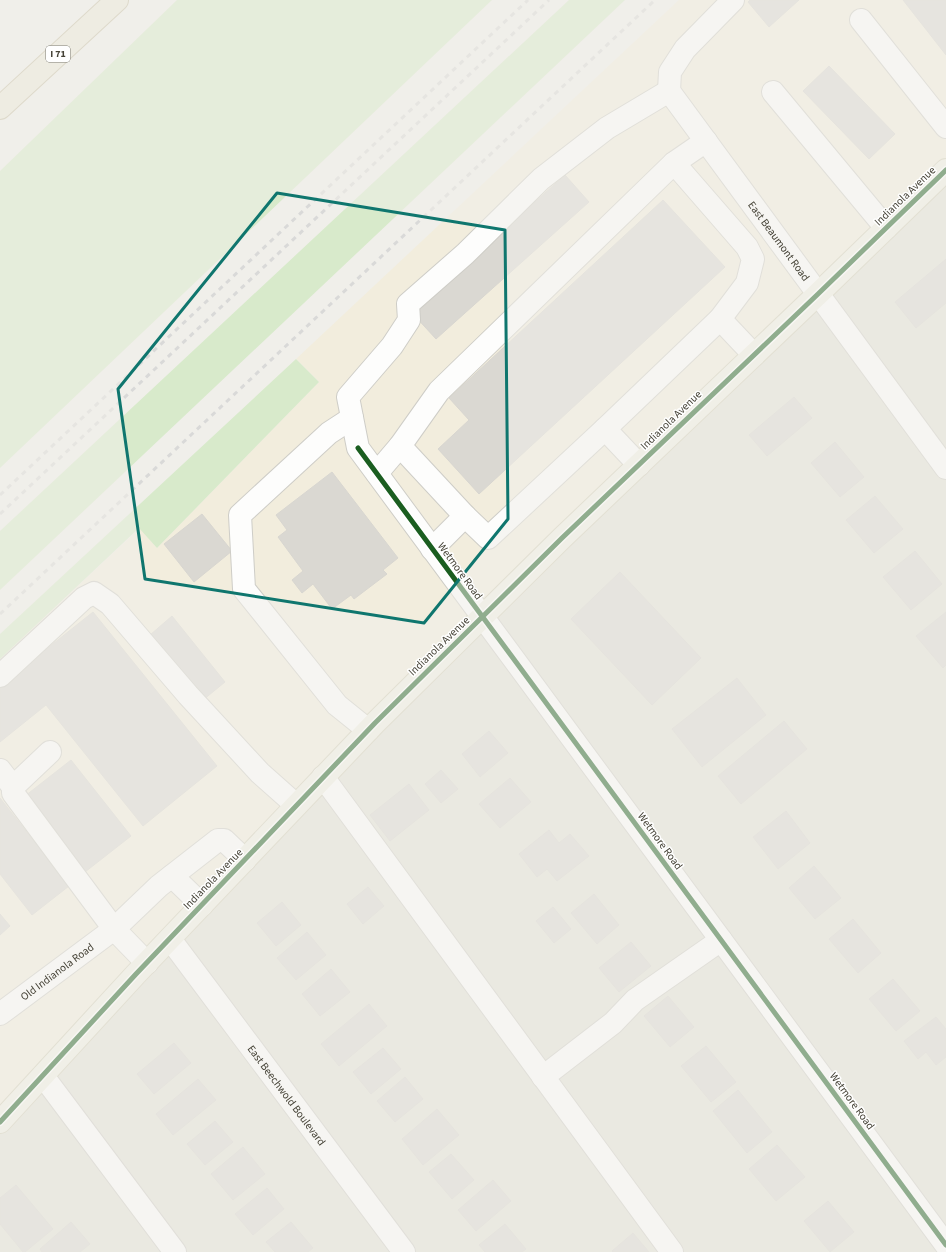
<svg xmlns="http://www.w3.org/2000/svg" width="946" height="1252" font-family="'Source Sans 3',sans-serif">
  <rect width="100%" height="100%" fill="#f0efea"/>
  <path fill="#e3e2d7" d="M 946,170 L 946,1252 L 0,1252 L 0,1129 L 487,616 Z"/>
  <path fill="#f2eddd" d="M 679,0 L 946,0 L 946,170 L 487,616 L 0,1129 L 0,659 L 140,528 L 157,548 L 319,382 L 296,359 Z"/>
  <path fill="#d8eacb" d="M 177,0 L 492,0 L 0,468 L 0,171 Z
    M 569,0 L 625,0 L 0,590 L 0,531 Z
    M 296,359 L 319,382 L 157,548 L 139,528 L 0,659 L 0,634 Z"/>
  <path fill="#dad8d2" stroke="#d8d6d0" d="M 750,0 L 799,0 L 769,27 L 748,2 Z
    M 903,0 L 946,0 L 946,55 Z
    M 829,66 L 895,134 L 869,159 L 803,91 Z
    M 565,175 L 589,202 L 436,339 L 414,315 L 477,258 L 475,256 Z
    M 663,200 L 725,267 L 479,494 L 438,449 L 469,420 L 449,398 Z
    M 946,259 L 946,303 L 916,328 L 895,302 Z
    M 794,397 L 812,418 L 767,456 L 749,435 Z
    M 835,442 L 864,477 L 840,497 L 811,463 Z
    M 332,472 L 398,558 L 383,570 L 387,574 L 354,599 L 351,595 L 332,609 L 313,584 L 302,593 L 292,580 L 303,571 L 278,537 L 287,530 L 276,515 Z
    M 875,496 L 903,529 L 874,553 L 846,520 Z
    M 202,514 L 232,551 L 194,582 L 164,544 Z
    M 915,551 L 942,584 L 911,610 L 883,577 Z
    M 620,572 L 701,658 L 652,705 L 571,619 Z
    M 93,612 L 217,766 L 143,826 L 46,705 L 0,742 L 0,686 Z
    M 946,612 L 946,665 L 943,668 L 916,636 Z
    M 172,616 L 225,682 L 203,700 L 150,635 Z
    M 737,678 L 766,715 L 702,767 L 672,729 Z
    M 784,721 L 807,749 L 741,804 L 718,776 Z
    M 489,731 L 508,753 L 480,777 L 462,754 Z
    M 71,760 L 131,836 L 85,872 L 25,796 Z
    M 441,770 L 458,789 L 441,803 L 425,784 Z
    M 510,778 L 531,802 L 500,828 L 479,804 Z
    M 409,784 L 429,810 L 390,841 L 370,815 Z
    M 0,798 L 69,886 L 32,915 L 0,874 Z
    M 786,811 L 810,843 L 778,869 L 753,837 Z
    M 549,830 L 559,843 L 570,834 L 589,856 L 557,881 L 547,869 L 537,877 L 519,854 Z
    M 814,866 L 841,898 L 815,919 L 789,888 Z
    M 368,887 L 384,906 L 363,924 L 347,904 Z
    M 594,894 L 619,925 L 597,944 L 571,913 Z
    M 282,902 L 301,925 L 276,946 L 257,923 Z
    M 553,907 L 571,929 L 554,943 L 536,921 Z
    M 0,914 L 10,926 L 0,935 Z
    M 853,919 L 881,953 L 858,973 L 829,939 Z
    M 307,932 L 326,955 L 296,980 L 277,958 Z
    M 631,942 L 651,966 L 619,992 L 599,968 Z
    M 331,969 L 350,992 L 320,1016 L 302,994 Z
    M 893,979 L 920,1011 L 896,1031 L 869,999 Z
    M 668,996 L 694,1027 L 670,1047 L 644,1016 Z
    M 369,1004 L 387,1026 L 339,1066 L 321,1044 Z
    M 936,1017 L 946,1029 L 946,1057 L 936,1065 L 926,1052 L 918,1059 L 904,1041 Z
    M 174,1043 L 191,1063 L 154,1094 L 137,1074 Z
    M 706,1046 L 736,1082 L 711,1102 L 681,1066 Z
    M 383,1048 L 401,1069 L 371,1094 L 353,1072 Z
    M 405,1077 L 423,1099 L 395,1122 L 377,1101 Z
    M 198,1079 L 216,1100 L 173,1135 L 156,1114 Z
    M 738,1090 L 772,1132 L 747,1153 L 713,1111 Z
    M 437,1109 L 459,1135 L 423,1165 L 402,1139 Z
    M 215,1121 L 233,1142 L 205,1165 L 187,1144 Z
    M 777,1145 L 805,1177 L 776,1201 L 749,1169 Z
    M 243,1147 L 265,1174 L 233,1200 L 211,1174 Z
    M 451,1154 L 474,1180 L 452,1199 L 429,1172 Z
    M 493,1180 L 511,1201 L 476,1231 L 458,1210 Z
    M 16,1185 L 53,1229 L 25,1252 L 23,1252 L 0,1224 L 0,1198 Z
    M 267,1188 L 284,1209 L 253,1235 L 235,1214 Z
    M 828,1201 L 854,1232 L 830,1252 L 804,1221 Z
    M 71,1222 L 90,1244 L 80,1252 L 42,1252 L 40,1249 Z
    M 291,1222 L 313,1248 L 308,1252 L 275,1252 L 266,1242 Z
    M 505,1224 L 526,1249 L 522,1252 L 485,1252 L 479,1245 Z
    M 633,1233 L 649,1252 L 613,1252 L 612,1251 Z"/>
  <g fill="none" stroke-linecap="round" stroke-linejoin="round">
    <g stroke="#cecdc7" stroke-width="24">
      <g id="minor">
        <path d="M 861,20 L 946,127"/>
        <path d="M 669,91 L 607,128 L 541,179 L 465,254 L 408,304 L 409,320 L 392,346 L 348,397 L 358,448 L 946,1245"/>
        <path id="s1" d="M 669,91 L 946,468"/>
        <path d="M 669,91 L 670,72 L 685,49 L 733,0"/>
        <path d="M 773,92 L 886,228"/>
        <path d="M 720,319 L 754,355"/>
        <path d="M 352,418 L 329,433 L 240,515 L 244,589 L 337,705 L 368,730"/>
        <path d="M 605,429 L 639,465"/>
        <path d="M 400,446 L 465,516"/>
        <path d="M 377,473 L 400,446 L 439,391 L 674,163 L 706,141"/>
        <path d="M 432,549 L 465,516 L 488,538 L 605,429 L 720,319 L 747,283 L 753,259 L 747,247 L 674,163"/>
        <path d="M 0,676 L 84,598 L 94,593 L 110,604 L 188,695 L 260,773 L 296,805"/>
        <path d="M 50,752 L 13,787 L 13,793 L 114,929 L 159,886 L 218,840 L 224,840 L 245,860"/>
        <path d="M 0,770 L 13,787"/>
        <path d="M 323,777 L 672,1252"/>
        <path d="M 172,876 L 202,905"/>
        <path id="s2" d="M 170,939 L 404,1252"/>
        <path id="s3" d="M 0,1014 L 114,929 L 147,963"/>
        <path d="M 43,1076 L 175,1252"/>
        <path d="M 543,1077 L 613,1023 L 635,1000 L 721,940"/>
      </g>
    </g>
    <g stroke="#d1ceb8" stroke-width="24">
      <path id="major" d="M 0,1122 L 136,974 L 375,723 L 562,538 L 818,294 L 946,170"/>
    </g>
    <g stroke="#c7c0a6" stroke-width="24">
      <path id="highway" d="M 0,108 L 117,0"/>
    </g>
    <use href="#minor" stroke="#fdfdfc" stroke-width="22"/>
    <use href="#major" stroke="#f0efe4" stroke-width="22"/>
    <use href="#highway" stroke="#ebe8da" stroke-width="22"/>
    <path stroke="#d9d9d8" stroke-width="3" stroke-dasharray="5 5" stroke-linecap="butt" d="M 0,495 L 528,0
      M 0,514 L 549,0
      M 0,614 L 655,0"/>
    <g stroke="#fff" stroke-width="8">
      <path id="cycleway" d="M 358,448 L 946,1245
        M 0,1122 L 136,974 L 375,723 L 562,538 L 818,294 L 946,170"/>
    </g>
    <use href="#cycleway" stroke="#1b5e20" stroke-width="5"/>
  </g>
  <path d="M0 0H946V1252H0ZM 277,193 L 505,230 L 508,519 L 424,623 L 145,579 L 118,389 Z" fill="#f0efea" fill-opacity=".55" fill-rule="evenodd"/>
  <path fill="none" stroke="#0f766e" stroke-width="3" stroke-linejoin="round" d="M 277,193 L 505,230 L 508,519 L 424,623 L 145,579 L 118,389 Z"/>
  <g text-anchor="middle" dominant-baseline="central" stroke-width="3" stroke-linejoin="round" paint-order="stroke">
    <rect fill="#fff" stroke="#7d7b72" stroke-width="1" x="46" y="46" width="24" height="16" rx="3"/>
    <g font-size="10" font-weight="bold" fill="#454236">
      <text x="58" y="54">I 71</text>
    </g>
    <g font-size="11" fill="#454236" stroke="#fff">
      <text transform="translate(905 196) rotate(-44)">Indianola Avenue</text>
      <text stroke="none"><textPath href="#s1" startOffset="186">East Beaumont Road</textPath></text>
      <text transform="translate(671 420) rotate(-44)">Indianola Avenue</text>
      <text transform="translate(460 571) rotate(54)">Wetmore Road</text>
      <text transform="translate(439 646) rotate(-44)">Indianola Avenue</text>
      <text transform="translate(660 841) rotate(54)">Wetmore Road</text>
      <text transform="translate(213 879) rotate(-46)">Indianola Avenue</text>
      <text stroke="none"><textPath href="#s3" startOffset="71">Old Indianola Road</textPath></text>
      <text stroke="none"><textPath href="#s2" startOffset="195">East Beechwold Boulevard</textPath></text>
      <text transform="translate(852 1101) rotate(54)">Wetmore Road</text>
    </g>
  </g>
</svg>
